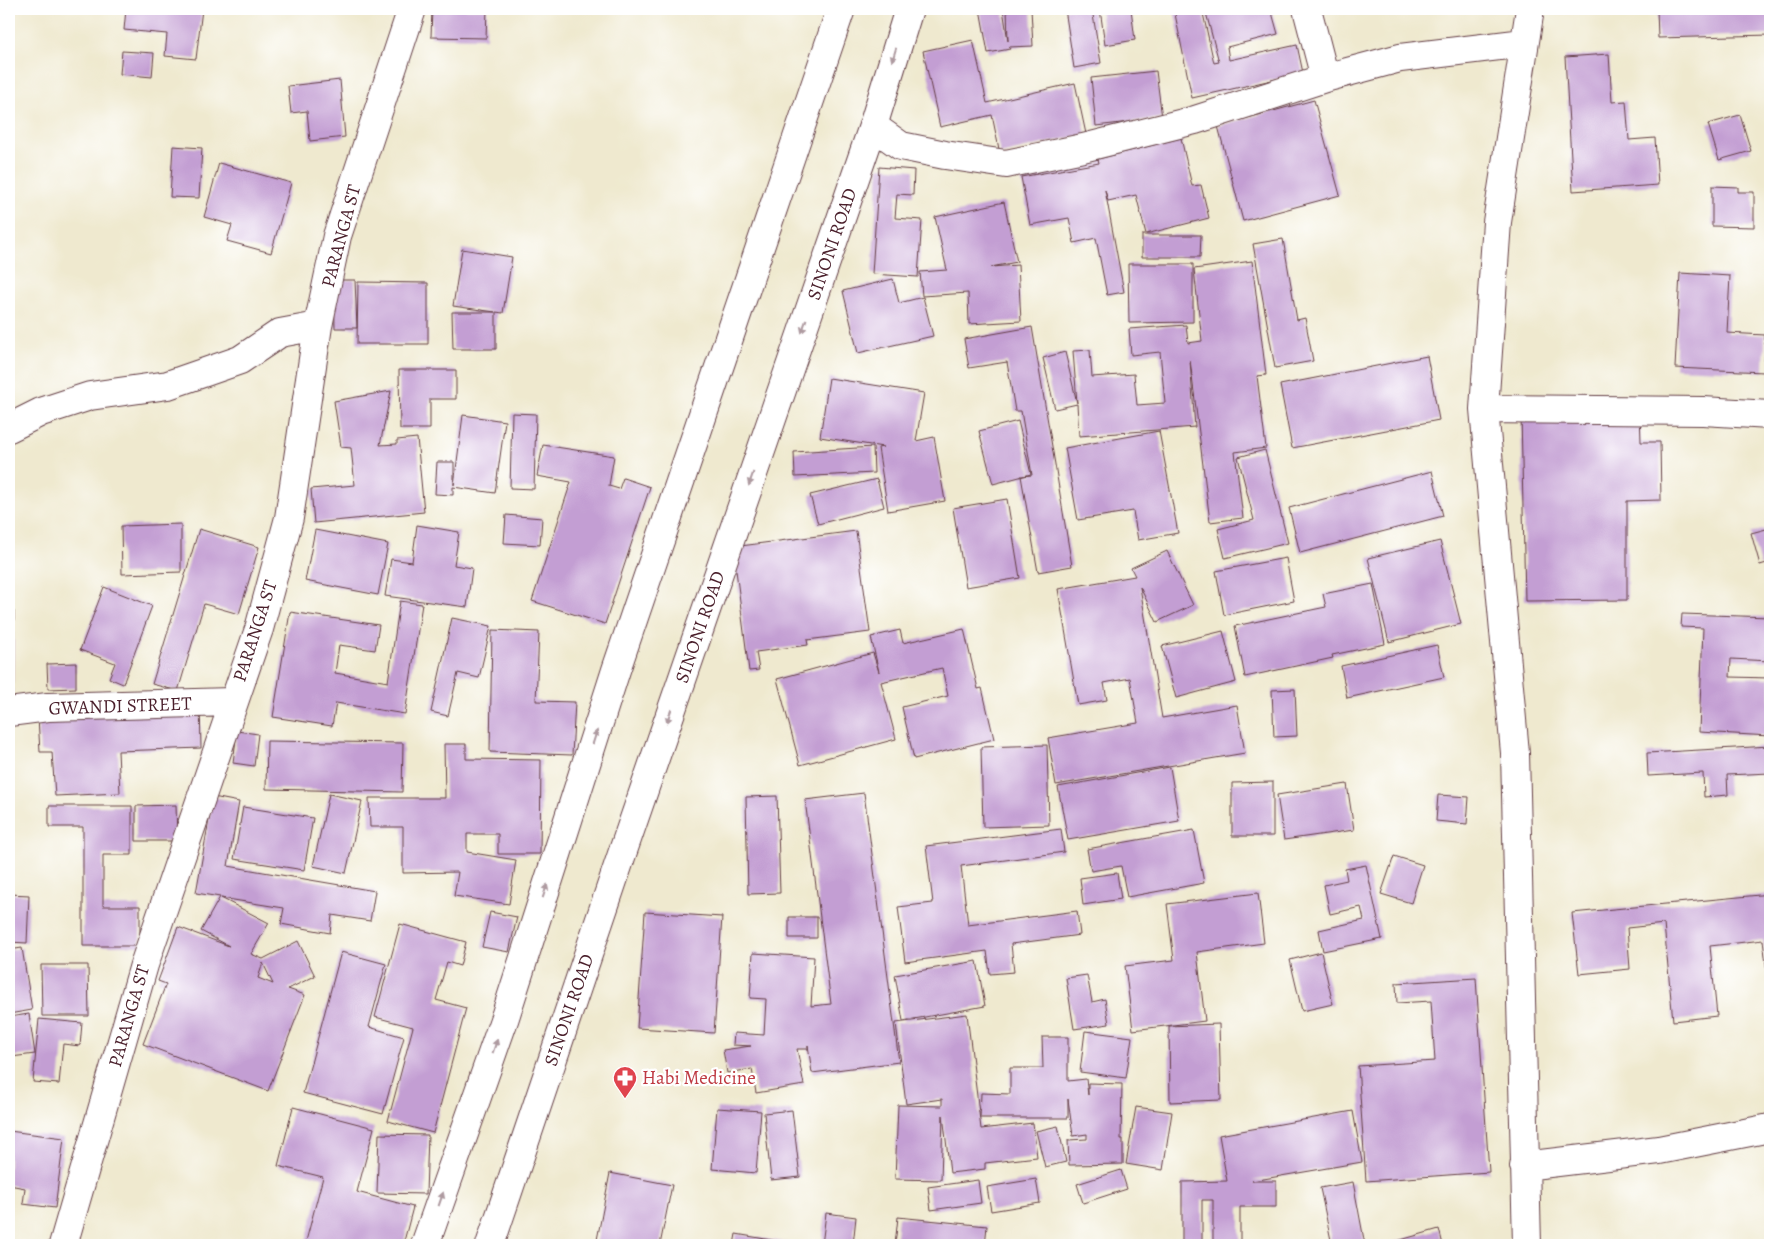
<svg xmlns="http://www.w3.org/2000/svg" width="1779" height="1254" font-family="Alegreya,serif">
  <rect width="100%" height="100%" fill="#fff"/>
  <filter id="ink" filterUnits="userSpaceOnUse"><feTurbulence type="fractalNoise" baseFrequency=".02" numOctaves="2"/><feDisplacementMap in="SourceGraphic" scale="10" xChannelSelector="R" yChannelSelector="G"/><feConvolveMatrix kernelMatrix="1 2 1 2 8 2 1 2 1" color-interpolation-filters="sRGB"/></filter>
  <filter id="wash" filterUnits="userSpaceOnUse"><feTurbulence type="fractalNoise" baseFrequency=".0096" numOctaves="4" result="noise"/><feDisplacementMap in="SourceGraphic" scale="20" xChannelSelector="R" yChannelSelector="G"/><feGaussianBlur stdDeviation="1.12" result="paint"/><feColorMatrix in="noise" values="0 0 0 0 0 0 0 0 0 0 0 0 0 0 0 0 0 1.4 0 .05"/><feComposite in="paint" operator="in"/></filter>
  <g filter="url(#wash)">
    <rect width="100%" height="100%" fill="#efe9cf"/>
    <g id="blocks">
      <path fill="#c39ed3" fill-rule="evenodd" d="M 126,9 L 202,9 L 196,59 L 165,56 L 167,34 L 124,30 Z
        M 432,9 L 487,9 L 486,38 L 431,37 Z
        M 980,9 L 1003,9 L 1008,41 L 1007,9 L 1031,9 L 1033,46 L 1009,47 L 1010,49 L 988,53 Z
        M 1065,9 L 1092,9 L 1101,63 L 1074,68 Z
        M 1100,9 L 1131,9 L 1135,40 L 1105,45 Z
        M 1174,9 L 1202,9 L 1214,63 L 1219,62 L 1205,9 L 1271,9 L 1278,34 L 1227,47 L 1229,60 L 1297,45 L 1303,73 L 1192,98 Z
        M 1657,9 L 1770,9 L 1770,35 L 1658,38 Z
        M 973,40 L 987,103 L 1075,83 L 1086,134 L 1000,154 L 992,115 L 940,127 L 923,51 Z
        M 122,51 L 154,53 L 152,77 L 120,74 Z
        M 1609,54 L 1612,102 L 1626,101 L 1629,140 L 1655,138 L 1658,185 L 1573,191 L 1565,57 Z
        M 1156,71 L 1162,118 L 1096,126 L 1091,78 Z
        M 340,80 L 345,137 L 310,141 L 307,111 L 291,113 L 288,86 Z
        M 1314,100 L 1340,195 L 1243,221 L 1218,126 Z
        M 1740,115 L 1751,151 L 1719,160 L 1708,124 Z
        M 1181,138 L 1192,186 L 1201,185 L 1209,218 L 1146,234 L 1136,195 L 1108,201 L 1105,190 L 1124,292 L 1107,295 L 1096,238 L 1074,243 L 1069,218 L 1030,225 L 1021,177 L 1099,163 L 1098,159 Z
        M 173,146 L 202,148 L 199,198 L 170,197 Z
        M 219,163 L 291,183 L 271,253 L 227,241 L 232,225 L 204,217 Z
        M 879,167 L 914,170 L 913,195 L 897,194 L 895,218 L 922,220 L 918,277 L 872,274 Z
        M 1712,186 L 1738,187 L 1738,192 L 1754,192 L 1754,227 L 1712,226 Z
        M 1004,202 L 1017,262 L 991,267 L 1018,265 L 1021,321 L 969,324 L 968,293 L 922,296 L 920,272 L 947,270 L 935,217 Z
        M 1142,235 L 1201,235 L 1200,257 L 1142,257 Z
        M 1283,239 L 1297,320 L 1305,318 L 1313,361 L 1275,368 L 1253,244 Z
        M 462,249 L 512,257 L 503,313 L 496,312 L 496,349 L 453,349 L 452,312 L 495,312 L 453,306 Z
        M 1252,261 L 1266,375 L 1257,376 L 1266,448 L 1235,452 L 1243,518 L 1210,522 L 1190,360 L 1195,427 L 1079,436 L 1077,404 L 1055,409 L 1043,358 L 1065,352 L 1077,403 L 1073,351 L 1090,350 L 1092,377 L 1134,374 L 1137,405 L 1165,403 L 1160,352 L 1131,355 L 1129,329 L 1186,325 L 1188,343 L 1202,341 L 1194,269 Z
        M 1128,264 L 1193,264 L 1193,322 L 1129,323 Z
        M 1680,273 L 1730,276 L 1727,333 L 1765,335 L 1764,372 L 1675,368 Z
        M 893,279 L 899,303 L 923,297 L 933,336 L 858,353 L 843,291 Z
        M 334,280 L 355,280 L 357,328 L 335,328 Z
        M 358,282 L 428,283 L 428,344 L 357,344 Z
        M 1032,327 L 1072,566 L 1038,572 L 1021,476 L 1032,475 L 1021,411 L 1015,411 L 1007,362 L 969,368 L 964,339 Z
        M 1427,356 L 1439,420 L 1292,448 L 1280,385 Z
        M 399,370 L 456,370 L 456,399 L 430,399 L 430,429 L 400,429 Z
        M 829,378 L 924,393 L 916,441 L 934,437 L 945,501 L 888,511 L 878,448 L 883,447 L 820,437 Z
        M 391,391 L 380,445 L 397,444 L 397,440 L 417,438 L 424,512 L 314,523 L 311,489 L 355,485 L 351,448 L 341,447 L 334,401 Z
        M 1640,411 L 1641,442 L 1660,442 L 1661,500 L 1627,501 L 1627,600 L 1525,601 L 1521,414 Z
        M 512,413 L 536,414 L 534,489 L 510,488 Z
        M 463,415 L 505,421 L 495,493 L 453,487 L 453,495 L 435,494 L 437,462 L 454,462 L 454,485 Z
        M 1018,421 L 1031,474 L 993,484 L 979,431 Z
        M 1159,431 L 1178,533 L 1138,540 L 1133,511 L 1078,520 L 1065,448 Z
        M 543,445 L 614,456 L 609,486 L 619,489 L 623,478 L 650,487 L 605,624 L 532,601 L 571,482 L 537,476 Z
        M 873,447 L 874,473 L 795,477 L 794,452 Z
        M 1265,450 L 1288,543 L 1225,558 L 1218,529 L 1254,520 L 1238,457 Z
        M 1432,471 L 1443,516 L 1300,553 L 1289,508 Z
        M 877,479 L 884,507 L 818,524 L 810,495 Z
        M 1007,499 L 1020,578 L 966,587 L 953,508 Z
        M 506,515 L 542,518 L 540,545 L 504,543 Z
        M 181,524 L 181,572 L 122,574 L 121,526 Z
        M 417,525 L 459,532 L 454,565 L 472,568 L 467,607 L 385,596 L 391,559 L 412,562 Z
        M 1770,528 L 1770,562 L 1760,565 L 1751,533 Z
        M 199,529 L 259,547 L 239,614 L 204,604 L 178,691 L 152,684 Z
        M 315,530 L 388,544 L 378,595 L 305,581 Z
        M 856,531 L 870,632 L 807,640 L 808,645 L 756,652 L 759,670 L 749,671 L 733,547 Z
        M 1440,541 L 1461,624 L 1389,642 L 1368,558 Z
        M 1167,551 L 1193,605 L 1157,622 L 1140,587 L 1162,718 L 1237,705 L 1245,753 L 1056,785 L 1048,738 L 1138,723 L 1130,678 L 1104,683 L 1107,700 L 1078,705 L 1058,589 L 1135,576 L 1131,568 Z
        M 1286,558 L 1294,601 L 1224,615 L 1216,571 Z
        M 1373,584 L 1385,644 L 1332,655 L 1333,658 L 1245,677 L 1235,626 L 1326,607 L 1323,594 Z
        M 104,587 L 152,606 L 123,684 L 109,678 L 115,663 L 80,650 Z
        M 1770,590 L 1770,604 L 1766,604 Z
        M 400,601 L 422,604 L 405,714 L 336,703 L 332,726 L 273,717 L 290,612 L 379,625 L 375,650 L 339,645 L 335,673 L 388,682 Z
        M 9,611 L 14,611 L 13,693 L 9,693 Z
        M 1682,614 L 1770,617 L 1770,661 L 1731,659 L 1730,677 L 1770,678 L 1770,736 L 1699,732 L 1703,628 L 1681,627 Z
        M 452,618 L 491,626 L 479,678 L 458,673 L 448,716 L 431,712 Z
        M 964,629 L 978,689 L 982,688 L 994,739 L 914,759 L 902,707 L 948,696 L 942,668 L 881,682 L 896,739 L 800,765 L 777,679 L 873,653 L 879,672 L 871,637 L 900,630 L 903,643 Z
        M 492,630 L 539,632 L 536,701 L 575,702 L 572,755 L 490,752 Z
        M 1223,631 L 1236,682 L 1176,698 L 1162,646 Z
        M 1437,645 L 1444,677 L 1347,698 L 1341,666 Z
        M 76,663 L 76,688 L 48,689 L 47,664 Z
        M 1295,689 L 1297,736 L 1274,737 L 1272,690 Z
        M 200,703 L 201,748 L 118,751 L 120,793 L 55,796 L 52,752 L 40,752 L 38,717 Z
        M 237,731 L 258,734 L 254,766 L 233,763 Z
        M 267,741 L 403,743 L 402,792 L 266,789 Z
        M 444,744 L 466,744 L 466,759 L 541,760 L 540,854 L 498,854 L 498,834 L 467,834 L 467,852 L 516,860 L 509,904 L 454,896 L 458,872 L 403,873 L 403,827 L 370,827 L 369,798 L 445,798 Z
        M 1047,745 L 1049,825 L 983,827 L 981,747 Z
        M 1770,746 L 1770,773 L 1727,775 L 1728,795 L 1704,797 L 1703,773 L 1648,776 L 1647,753 Z
        M 1170,767 L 1179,821 L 1068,840 L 1058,787 Z
        M 1273,782 L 1273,836 L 1232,836 L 1232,783 Z
        M 1347,784 L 1354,830 L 1284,840 L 1277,795 Z
        M 864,793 L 899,1062 L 812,1073 L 808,1045 L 808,1049 L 797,1049 L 804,1085 L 756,1093 L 752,1069 L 727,1073 L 723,1050 L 751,1046 L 733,1045 L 734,1033 L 764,1035 L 766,999 L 750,998 L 753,953 L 814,957 L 811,1006 L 831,1004 L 805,800 Z
        M 329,794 L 362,801 L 346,873 L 313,866 Z
        M 1438,795 L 1469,797 L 1467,824 L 1436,821 Z
        M 777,796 L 780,893 L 748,894 L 746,797 Z
        M 213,797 L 239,802 L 228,866 L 375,891 L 370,921 L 332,915 L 330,933 L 281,924 L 284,908 L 221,898 L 269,923 L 251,954 L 263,959 L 298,941 L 315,976 L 288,989 L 305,995 L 268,1091 L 143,1044 L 166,984 L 158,981 L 178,927 L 229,946 L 201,931 L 220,897 L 196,893 ZM 263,963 L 273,984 L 258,978 Z
        M 176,805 L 177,841 L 136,841 L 136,806 Z
        M 49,806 L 132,806 L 132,855 L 103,855 L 103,906 L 140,906 L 140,946 L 83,946 L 83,827 L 49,827 Z
        M 243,807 L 313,818 L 304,870 L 234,859 Z
        M 1061,829 L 1064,852 L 961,866 L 968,925 L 1077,911 L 1080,935 L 1011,944 L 1014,972 L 990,974 L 987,951 L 905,962 L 898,907 L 933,903 L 926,846 Z
        M 1194,830 L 1204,883 L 1127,897 L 1121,866 L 1091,871 L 1087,849 Z
        M 1394,856 L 1423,865 L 1411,903 L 1381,894 Z
        M 1366,865 L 1382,939 L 1323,951 L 1319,930 L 1364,920 L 1361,907 L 1330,914 L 1324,885 L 1347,880 L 1345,869 Z
        M 1117,873 L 1121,899 L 1083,905 L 1080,878 Z
        M 1258,893 L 1264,943 L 1197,952 L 1205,1021 L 1133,1030 L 1125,966 L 1174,960 L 1167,904 Z
        M 9,894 L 29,895 L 27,943 L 9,942 Z
        M 1770,894 L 1770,997 L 1763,940 L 1710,946 L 1717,1016 L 1673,1021 L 1664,924 L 1627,928 L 1630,969 L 1579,974 L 1572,913 Z
        M 490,912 L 517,917 L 509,952 L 482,947 Z
        M 645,912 L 722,917 L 714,1033 L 637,1028 Z
        M 789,917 L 817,917 L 817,938 L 789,938 Z
        M 400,924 L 466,942 L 460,966 L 447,962 L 436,1000 L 466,1008 L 433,1133 L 388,1121 L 413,1027 L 375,1017 Z
        M 22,948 L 32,1010 L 9,1014 L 9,950 Z
        M 341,952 L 386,964 L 369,1027 L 404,1037 L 383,1114 L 303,1093 Z
        M 1321,952 L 1333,1004 L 1302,1011 L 1290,960 Z
        M 977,961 L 985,1006 L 903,1021 L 895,975 Z
        M 41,965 L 88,965 L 89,1016 L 42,1016 Z
        M 1087,975 L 1092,1002 L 1105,999 L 1109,1024 L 1074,1029 L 1066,978 Z
        M 1476,978 L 1489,1172 L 1366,1181 L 1358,1066 L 1435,1061 L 1431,1001 L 1397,1003 L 1396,983 Z
        M 29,1014 L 35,1054 L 11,1057 L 9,1017 Z
        M 967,1014 L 981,1129 L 1033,1123 L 1037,1157 L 985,1163 L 985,1169 L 950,1173 L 943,1115 L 941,1180 L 895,1179 L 898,1105 L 942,1106 L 942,1099 L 906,1104 L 896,1023 Z
        M 39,1019 L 82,1023 L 80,1046 L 63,1044 L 59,1084 L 33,1082 Z
        M 1219,1024 L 1221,1100 L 1170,1102 L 1169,1026 Z
        M 1085,1031 L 1132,1037 L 1126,1078 L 1080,1072 Z
        M 1042,1037 L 1068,1037 L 1068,1081 L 1086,1079 L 1088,1095 L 1088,1083 L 1122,1084 L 1121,1139 L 1123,1139 L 1123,1164 L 1069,1165 L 1068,1140 L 1087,1139 L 1087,1134 L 1073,1136 L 1068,1099 L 1068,1118 L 980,1118 L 981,1093 L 1010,1094 L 1010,1068 L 1043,1068 Z
        M 293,1107 L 374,1128 L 357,1192 L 413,1207 L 403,1245 L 305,1245 L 323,1177 L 278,1166 Z
        M 1136,1107 L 1172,1112 L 1163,1170 L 1126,1164 Z
        M 717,1108 L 761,1111 L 756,1173 L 712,1169 Z
        M 792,1110 L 800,1177 L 771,1180 L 764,1113 Z
        M 1353,1111 L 1362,1162 L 1252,1181 L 1276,1181 L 1276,1207 L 1240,1207 L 1240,1245 L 1213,1245 L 1213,1200 L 1202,1200 L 1202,1245 L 1182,1245 L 1182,1182 L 1227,1181 L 1219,1135 Z
        M 1058,1126 L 1066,1162 L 1045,1167 L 1036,1131 Z
        M 9,1131 L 64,1138 L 55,1208 L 23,1204 L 25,1188 L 9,1185 Z
        M 379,1134 L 428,1135 L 426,1194 L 377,1193 Z
        M 1121,1170 L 1127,1189 L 1083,1203 L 1077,1184 Z
        M 610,1173 L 672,1185 L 660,1245 L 596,1245 Z
        M 1036,1179 L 1040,1203 L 991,1211 L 987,1187 Z
        M 978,1180 L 981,1203 L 931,1210 L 928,1187 Z
        M 1353,1182 L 1365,1245 L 1332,1245 L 1320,1188 Z
        M 826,1213 L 856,1217 L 853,1245 L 822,1245 Z
        M 898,1217 L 987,1226 L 985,1245 L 895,1245 Z
        M 1439,1229 L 1443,1245 L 1383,1245 Z
        M 736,1234 L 789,1243 L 789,1245 L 734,1245 Z
        M 1005,1242 L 1056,1244 L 1056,1245 L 1005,1245 Z"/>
    </g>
  </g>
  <g filter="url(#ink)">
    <use href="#blocks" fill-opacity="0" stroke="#633d44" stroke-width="1"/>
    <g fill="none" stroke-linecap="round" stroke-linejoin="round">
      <g stroke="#633d44" stroke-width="30">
        <path id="street" d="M 1307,9 L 1325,78
          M 873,126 L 901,146 L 945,155 L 1006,164 L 1083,148 L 1195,120 L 1325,78 L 1400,58 L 1524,43
          M 1484,409 L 1703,411 L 1770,415
          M 9,428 L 41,412 L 90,396 L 168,385 L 240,360 L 280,333 L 318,326
          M 9,712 L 48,707 L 232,702
          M 1524,1166 L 1659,1150 L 1770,1128
          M 63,1245 L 144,965 L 259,629 L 289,518 L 318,326 L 337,236 L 412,9
          M 1527,1245 L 1515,753 L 1484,409 L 1497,222 L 1530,9"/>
      </g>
      <g stroke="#633d44" stroke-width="30">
        <path id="secondary" d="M 425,1245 L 505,1017 L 616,670 L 841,9
          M 490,1245 L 623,851 L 873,126 L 909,9"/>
      </g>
      <use href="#street" stroke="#fff" stroke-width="28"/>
      <use href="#secondary" stroke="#fff" stroke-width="28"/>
    </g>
    <defs><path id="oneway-solid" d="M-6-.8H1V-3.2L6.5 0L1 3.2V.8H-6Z" transform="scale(1.25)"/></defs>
    <g fill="#ae9aa0">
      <use href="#oneway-solid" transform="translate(894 55) rotate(107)"/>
      <use href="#oneway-solid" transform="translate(804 326) rotate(109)"/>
      <use href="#oneway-solid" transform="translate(751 479) rotate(109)"/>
      <use href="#oneway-solid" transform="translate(669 716) rotate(109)"/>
      <use href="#oneway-solid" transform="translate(595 737) rotate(-72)"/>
      <use href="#oneway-solid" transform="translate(545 891) rotate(-72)"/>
      <use href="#oneway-solid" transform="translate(495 1046) rotate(-71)"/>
      <use href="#oneway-solid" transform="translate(441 1199) rotate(-71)"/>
    </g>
  </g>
  <defs>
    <g id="pharmacy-pin" transform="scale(1.25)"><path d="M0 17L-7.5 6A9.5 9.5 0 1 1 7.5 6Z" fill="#e0444e" stroke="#fff"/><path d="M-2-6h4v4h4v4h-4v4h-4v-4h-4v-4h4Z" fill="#fff"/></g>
  </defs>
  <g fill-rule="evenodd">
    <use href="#pharmacy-pin" x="625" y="1078"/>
  </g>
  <g text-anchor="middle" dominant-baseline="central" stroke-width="4.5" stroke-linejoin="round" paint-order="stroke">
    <g font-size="19" fill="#4a1f2b" stroke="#fff">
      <text transform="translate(341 236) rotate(-75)">PARANGA ST</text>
      <text transform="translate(832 244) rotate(-71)">SINONI ROAD</text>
      <text transform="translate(700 627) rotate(-71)">SINONI ROAD</text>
      <text transform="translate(255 631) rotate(-72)">PARANGA ST</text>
      <text transform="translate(120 706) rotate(-2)">GWANDI STREET</text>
      <text transform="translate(569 1010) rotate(-71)">SINONI ROAD</text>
      <text transform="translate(129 1016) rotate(-74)">PARANGA ST</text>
    </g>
    <g font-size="19" fill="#be3a42" stroke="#fff" text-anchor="start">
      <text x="642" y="1078">Habi Medicine</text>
    </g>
  </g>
  <rect width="1779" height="1254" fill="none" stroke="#fff" stroke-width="30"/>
</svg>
